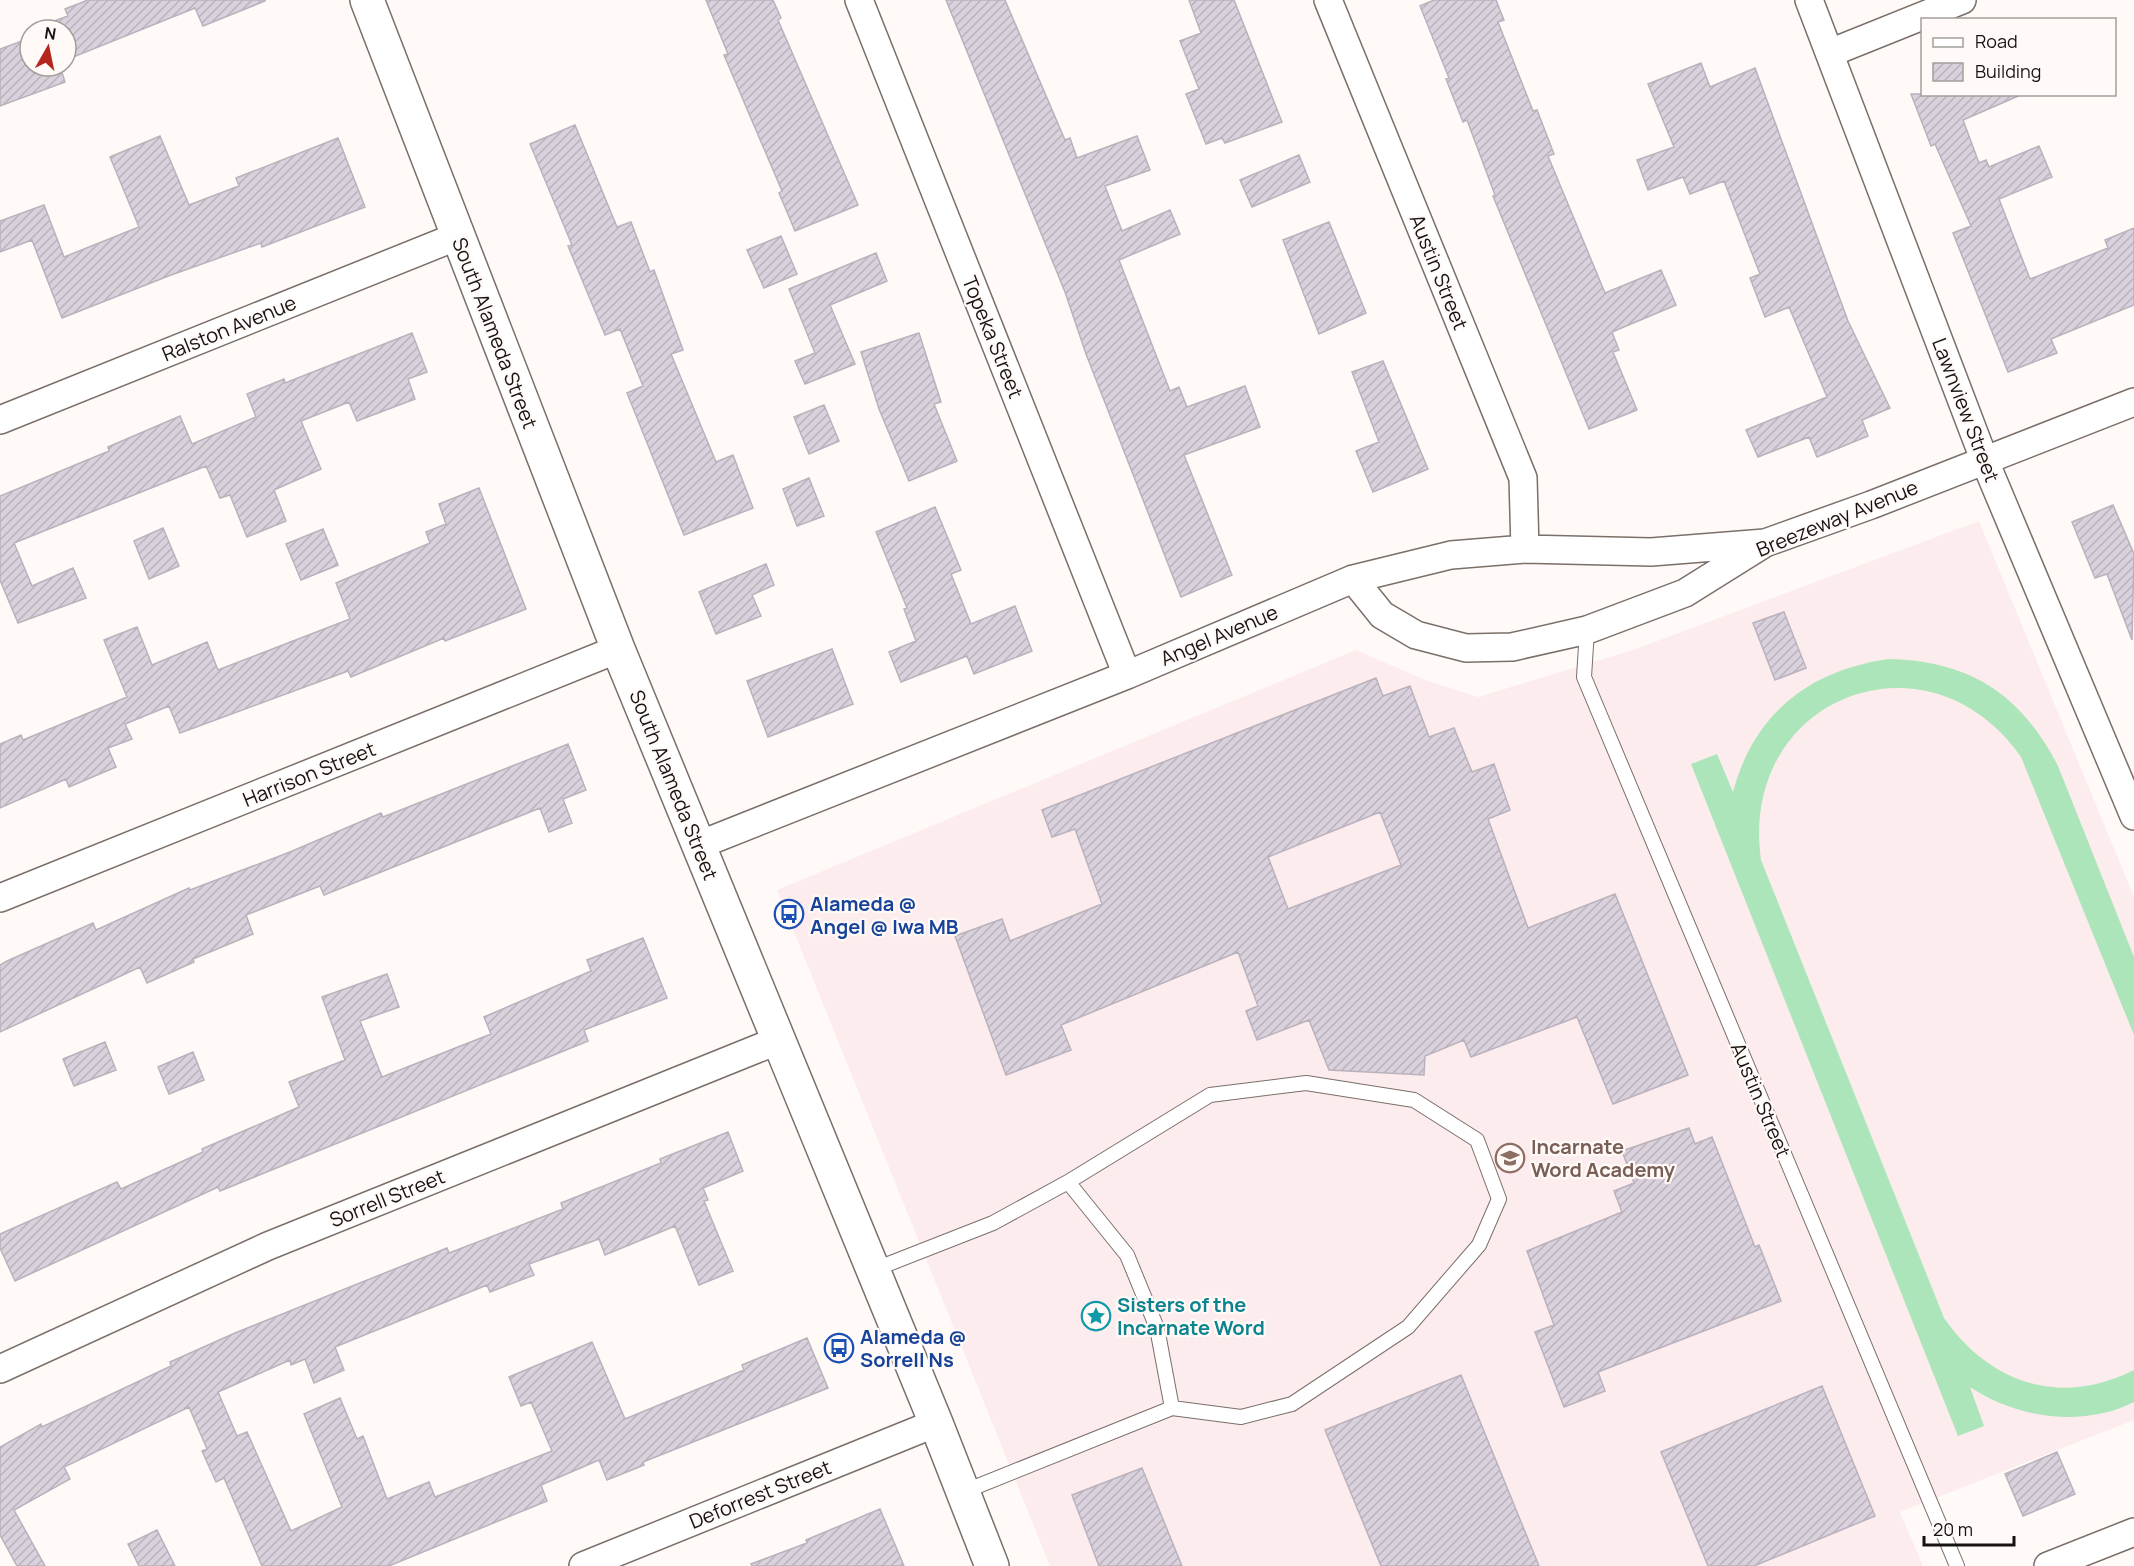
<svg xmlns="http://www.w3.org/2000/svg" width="2134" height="1566" font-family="Manrope,sans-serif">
  <defs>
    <pattern id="building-hatch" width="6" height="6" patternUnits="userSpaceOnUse" patternTransform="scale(1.5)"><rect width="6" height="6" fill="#d9d2dd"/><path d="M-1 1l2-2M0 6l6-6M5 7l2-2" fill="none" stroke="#bab3bd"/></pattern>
  </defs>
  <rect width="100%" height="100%" fill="#fffaf7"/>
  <path fill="#fdeced" d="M 1979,521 L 2134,897 L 2134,1420 L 1900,1512 L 1923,1566 L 1050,1566 L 777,890 L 1356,650 L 1425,680 L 1478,697 L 1633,650 Z"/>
  <path fill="#ace5b9" d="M 1889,659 C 1970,661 2021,694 2058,766 L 2134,957 L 2134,1035 L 2021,757 C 1928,624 1738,697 1761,860 L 1944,1318 C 1990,1384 2061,1407 2134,1370 L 2134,1402 C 2083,1428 2016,1418 1970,1387 L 1984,1426 L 1958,1436 L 1691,764 L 1717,754 L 1733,792 C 1754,713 1810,670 1889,659 Z"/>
  <path fill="url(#building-hatch)" stroke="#b9b2bc" stroke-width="1.5" fill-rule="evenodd" d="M 88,0 L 265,0 L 265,1 L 203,26 L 195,8 L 66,60 L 66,30 L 30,30 L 30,33 L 29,30 L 68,16 L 65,9 Z
    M 706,0 L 773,0 L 781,18 L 778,20 L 858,205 L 795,231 L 779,193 L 782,191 L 724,55 L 728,54 Z
    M 946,0 L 1005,0 L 1065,140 L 1070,138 L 1077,158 L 1137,136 L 1150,170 L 1105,186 L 1122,231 L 1170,210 L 1180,234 L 1119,260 L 1170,391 L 1179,387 L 1187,407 L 1245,386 L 1260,427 L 1184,455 L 1232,575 L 1181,597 L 1086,354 L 1065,292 Z
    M 1189,0 L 1234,0 L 1282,122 L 1225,143 L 1222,138 L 1206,144 L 1186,94 L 1199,89 L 1180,41 L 1201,33 Z
    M 1434,0 L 1496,0 L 1504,20 L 1498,22 L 1533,111 L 1537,110 L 1554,154 L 1548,156 L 1605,293 L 1661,270 L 1676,305 L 1612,332 L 1619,350 L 1613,352 L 1637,410 L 1589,429 L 1493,196 L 1495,195 L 1467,120 L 1463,122 L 1446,79 L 1449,78 L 1420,6 Z
    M 30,38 L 30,66 L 60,66 L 65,82 L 0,106 L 0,49 Z
    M 1701,63 L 1710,87 L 1755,68 L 1848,321 L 1890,408 L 1862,420 L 1868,436 L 1817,457 L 1809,437 L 1758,457 L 1746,430 L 1827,397 L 1789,307 L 1765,317 L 1750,278 L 1760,274 L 1724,181 L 1690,194 L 1683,177 L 1648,190 L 1637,160 L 1674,147 L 1648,84 Z
    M 1911,94 L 2023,94 L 1963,120 L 1979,163 L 1986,160 L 1989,167 L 2039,146 L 2052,177 L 1999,199 L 2030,279 L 2108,248 L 2105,240 L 2134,228 L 2134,305 L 2051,339 L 2057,353 L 2008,372 L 1953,233 L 1971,226 L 1935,144 L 1931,146 Z
    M 575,125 L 617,227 L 631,222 L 650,272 L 654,270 L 683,350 L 671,354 L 716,462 L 733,455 L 753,508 L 684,535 L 627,393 L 643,386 L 620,329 L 605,335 L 568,246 L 572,245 L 530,144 Z
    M 160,136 L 189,205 L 239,186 L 236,178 L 338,138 L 365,207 L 262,247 L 261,243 L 171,275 L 62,318 L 32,240 L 0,252 L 0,221 L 44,205 L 64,257 L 139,227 L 110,157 Z
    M 1299,155 L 1310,182 L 1252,207 L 1240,180 Z
    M 1329,222 L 1366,313 L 1319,334 L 1283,240 Z
    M 781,236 L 797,274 L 764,288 L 747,250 Z
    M 876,253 L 887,281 L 830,305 L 855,364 L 805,384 L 795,361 L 815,353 L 789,289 Z
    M 412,333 L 427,372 L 408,379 L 415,399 L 357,421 L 349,402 L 301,421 L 321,469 L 274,490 L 286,521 L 247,537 L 230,495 L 220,498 L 206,466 L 14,543 L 32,586 L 73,568 L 86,598 L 18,623 L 0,580 L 0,496 L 109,451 L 108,447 L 180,416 L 192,444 L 256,417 L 247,394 L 284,379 L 285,383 Z
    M 919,333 L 941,402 L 934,404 L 957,461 L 909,481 L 879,409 L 861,352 Z
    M 1383,361 L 1428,469 L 1373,492 L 1356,451 L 1379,442 L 1352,372 Z
    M 824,405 L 839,441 L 809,454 L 794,417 Z
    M 809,478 L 824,516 L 797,526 L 783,489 Z
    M 479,488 L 526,609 L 445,641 L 444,638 L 351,677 L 348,671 L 180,733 L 169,706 L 125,724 L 132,739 L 108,748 L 116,767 L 69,787 L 66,779 L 0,808 L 0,744 L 21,735 L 23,740 L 127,697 L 104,640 L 137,627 L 152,665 L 207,642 L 218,670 L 350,619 L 336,583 L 430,543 L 426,532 L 446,524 L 439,504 Z
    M 2113,505 L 2134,554 L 2132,640 L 2107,574 L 2095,578 L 2072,522 Z
    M 935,507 L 961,570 L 951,574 L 971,624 L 1015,606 L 1032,651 L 974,674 L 967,656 L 901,682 L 889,652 L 916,641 L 904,609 L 907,608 L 876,532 Z
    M 163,528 L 179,566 L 149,579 L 134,541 Z
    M 323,529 L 338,565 L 301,580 L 286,544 Z
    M 766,564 L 774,585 L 752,595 L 761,616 L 716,634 L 699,592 Z
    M 1784,612 L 1806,668 L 1775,680 L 1753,623 Z
    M 832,649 L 853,704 L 768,737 L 747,681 Z
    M 1376,678 L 1383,696 L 1410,686 L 1429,737 L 1454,728 L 1472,772 L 1494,764 L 1510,810 L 1488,819 L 1528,928 L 1615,894 L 1688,1075 L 1613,1104 L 1577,1017 L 1471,1057 L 1464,1040 L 1425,1056 L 1424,1075 L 1329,1070 L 1309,1020 L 1257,1040 L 1246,1011 L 1258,1006 L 1238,952 L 1061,1025 L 1071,1050 L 1006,1075 L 955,936 L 1002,919 L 1010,941 L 1102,904 L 1075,829 L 1052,837 L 1042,810 ZM 1380,812 L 1401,865 L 1288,909 L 1268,857 Z
    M 568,744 L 586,790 L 563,799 L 572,823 L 549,832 L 540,808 L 324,895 L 320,886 L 246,915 L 253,934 L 193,959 L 194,962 L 147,983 L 140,967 L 0,1032 L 0,965 L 7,961 L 93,923 L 96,930 L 189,888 L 190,890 L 290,852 L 381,813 L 383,817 Z
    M 643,938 L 667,998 L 584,1030 L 588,1041 L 220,1191 L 218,1187 L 15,1281 L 0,1248 L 0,1234 L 117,1182 L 121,1189 L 203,1152 L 202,1149 L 299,1107 L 289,1082 L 345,1060 L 322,997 L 387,974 L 399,1007 L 360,1021 L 382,1077 L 491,1034 L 484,1017 L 591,971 L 587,960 Z
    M 105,1042 L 116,1070 L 74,1086 L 63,1059 Z
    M 193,1052 L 204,1080 L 169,1094 L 158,1067 Z
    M 1689,1128 L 1695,1144 L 1712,1137 L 1755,1247 L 1759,1245 L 1781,1301 L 1598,1372 L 1605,1391 L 1564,1407 L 1535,1332 L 1554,1325 L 1527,1251 L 1622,1212 L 1614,1191 L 1634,1183 L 1622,1151 Z
    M 728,1132 L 743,1171 L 703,1188 L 708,1200 L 704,1201 L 733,1271 L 699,1285 L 675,1226 L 605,1255 L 599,1239 L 529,1264 L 534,1275 L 490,1292 L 487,1285 L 335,1347 L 344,1370 L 314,1383 L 305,1359 L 291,1365 L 290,1360 L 218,1392 L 237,1436 L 247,1432 L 291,1531 L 342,1507 L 304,1414 L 340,1398 L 357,1439 L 363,1436 L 387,1499 L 429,1482 L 435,1497 L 552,1451 L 531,1402 L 521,1406 L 509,1377 L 592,1342 L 625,1419 L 744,1370 L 742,1365 L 807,1338 L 828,1388 L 643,1462 L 644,1465 L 607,1480 L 599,1460 L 541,1485 L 547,1501 L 389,1566 L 262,1566 L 224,1478 L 216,1482 L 202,1451 L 207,1449 L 189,1407 L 64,1467 L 70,1479 L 14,1510 L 45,1566 L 17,1566 L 0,1535 L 0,1447 L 41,1424 L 42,1427 L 171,1366 L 170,1362 L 235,1333 L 447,1248 L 449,1253 L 563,1209 L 561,1203 L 661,1163 L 660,1159 Z
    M 1461,1375 L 1539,1566 L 1381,1566 L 1325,1430 Z
    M 1822,1386 L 1875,1516 L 1754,1566 L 1708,1566 L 1661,1452 Z
    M 2057,1452 L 2075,1494 L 2023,1516 L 2005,1474 Z
    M 1142,1468 L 1182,1566 L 1099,1566 L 1072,1495 Z
    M 880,1509 L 904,1566 L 752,1566 L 751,1564 L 807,1543 L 806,1540 Z
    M 157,1530 L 175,1566 L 139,1566 L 128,1544 Z"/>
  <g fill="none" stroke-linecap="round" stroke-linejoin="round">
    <g stroke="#7a6f69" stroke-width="16">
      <path id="lane" d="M 1587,630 L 1584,677 L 1957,1566
        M 1068,1182 L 1127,1255 L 1157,1328 L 1172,1408
        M 873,1270 L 993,1223 L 1068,1182 L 1210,1095 L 1306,1083 L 1414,1100 L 1477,1140 L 1499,1199 L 1479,1245 L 1408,1327 L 1292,1404 L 1241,1417 L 1172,1408 L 963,1492"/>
    </g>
    <g stroke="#7a6f69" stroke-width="30">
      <path id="street" d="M 859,0 L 1127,675
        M 1328,0 L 1523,478 L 1525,549
        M 1809,0 L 1984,459 L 2134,816
        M 1830,53 L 1962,0
        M 0,420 L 458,236
        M 1353,579 L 1382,615 L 1416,635 L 1466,648 L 1512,647 L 1587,630 L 1685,593 L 1765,543 L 1871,505 L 2134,402
        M 699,845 L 1127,675 L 1353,579 L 1451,555 L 1525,549 L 1651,552 L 1765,543
        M 0,898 L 618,649
        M 0,1369 L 268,1246 L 779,1040
        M 583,1566 L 936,1423
        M 2048,1566 L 2134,1532"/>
    </g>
    <g stroke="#7a6f69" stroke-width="36">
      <path id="secondary" d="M 367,0 L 618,649 L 936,1423 L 992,1566"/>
    </g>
    <use href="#lane" stroke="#fff" stroke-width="14"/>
    <use href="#street" stroke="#fff" stroke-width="27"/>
    <use href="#secondary" stroke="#fff" stroke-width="33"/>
  </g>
  <defs>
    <g id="bus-ring" transform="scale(1.5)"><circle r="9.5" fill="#fffaf7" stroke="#1a4fb4" stroke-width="1.5"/><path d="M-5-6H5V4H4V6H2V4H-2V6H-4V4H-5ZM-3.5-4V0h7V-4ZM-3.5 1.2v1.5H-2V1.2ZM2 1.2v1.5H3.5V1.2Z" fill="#1a4fb4"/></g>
    <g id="school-ring" transform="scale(1.5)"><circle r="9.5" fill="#fffaf7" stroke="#8d6e63" stroke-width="1.5"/><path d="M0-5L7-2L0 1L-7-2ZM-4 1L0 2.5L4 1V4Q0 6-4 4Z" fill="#8d6e63"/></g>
    <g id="sight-ring" transform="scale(1.5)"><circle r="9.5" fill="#fffaf7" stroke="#0f9aa8" stroke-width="1.5"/><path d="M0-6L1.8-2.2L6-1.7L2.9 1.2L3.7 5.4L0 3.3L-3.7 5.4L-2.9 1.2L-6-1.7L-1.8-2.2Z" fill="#0f9aa8"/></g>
  </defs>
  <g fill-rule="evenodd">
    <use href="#bus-ring" x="789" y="914"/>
    <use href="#school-ring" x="1510" y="1158"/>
    <use href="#sight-ring" x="1096" y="1316"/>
    <use href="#bus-ring" x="839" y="1348"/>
  </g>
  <g text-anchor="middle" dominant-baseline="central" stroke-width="4.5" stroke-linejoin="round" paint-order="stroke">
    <g font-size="20" fill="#171311" stroke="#fffaf7">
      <text transform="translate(1439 272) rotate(68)">Austin Street</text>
      <text transform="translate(229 328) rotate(-22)">Ralston Avenue</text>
      <text transform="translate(495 333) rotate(69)">South Alameda Street</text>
      <text transform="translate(993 337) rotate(68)">Topeka Street</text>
      <text transform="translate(1966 410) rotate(69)">Lawnview Street</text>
      <text transform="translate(1837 518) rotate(-22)">Breezeway Avenue</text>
      <text transform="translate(1219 635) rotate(-23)">Angel Avenue</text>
      <text transform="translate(309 774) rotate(-22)">Harrison Street</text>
      <text transform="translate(674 785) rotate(68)">South Alameda Street</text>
      <text transform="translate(1761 1100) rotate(67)">Austin Street</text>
      <text transform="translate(387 1198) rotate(-22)">Sorrell Street</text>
      <text transform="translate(760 1494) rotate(-22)">Deforrest Street</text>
    </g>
    <g font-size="20" font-weight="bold" fill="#164399" stroke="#fffaf7" text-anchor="start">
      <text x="810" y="903">Alameda @<tspan x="810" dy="23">Angel @ Iwa MB</tspan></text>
      <text x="860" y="1336">Alameda @<tspan x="860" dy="23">Sorrell Ns</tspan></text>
    </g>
    <g font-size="20" font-weight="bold" fill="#785e54" stroke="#fffaf7" text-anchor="start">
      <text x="1531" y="1146">Incarnate<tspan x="1531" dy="23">Word Academy</tspan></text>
    </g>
    <g font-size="20" font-weight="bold" fill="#0d838f" stroke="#fffaf7" text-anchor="start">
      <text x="1117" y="1304">Sisters of the<tspan x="1117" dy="23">Incarnate Word</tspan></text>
    </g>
  </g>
  <rect x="1921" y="18" width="195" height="78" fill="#fffaf7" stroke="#a29e9b" stroke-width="1.5"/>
  <rect x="1933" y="38" width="30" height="9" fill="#ffffff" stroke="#a29e9b" stroke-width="1.5"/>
  <text x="1975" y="48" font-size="18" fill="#171311">Road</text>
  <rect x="1933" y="63" width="30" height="18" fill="url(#building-hatch)" stroke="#a29e9b" stroke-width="1.5"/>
  <text x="1975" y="78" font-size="18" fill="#171311">Building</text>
  <g transform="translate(48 48) rotate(9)"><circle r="28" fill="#fffaf7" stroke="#a29e9b" stroke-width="1.5"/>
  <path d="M0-4.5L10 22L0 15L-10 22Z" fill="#b4251e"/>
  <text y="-9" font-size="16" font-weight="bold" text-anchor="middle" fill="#171311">N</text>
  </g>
  <path d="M1924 1536v9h90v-9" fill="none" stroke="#171311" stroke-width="3"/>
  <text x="1933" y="1536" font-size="18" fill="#171311" stroke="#fffaf7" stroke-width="4.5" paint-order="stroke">20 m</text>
</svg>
